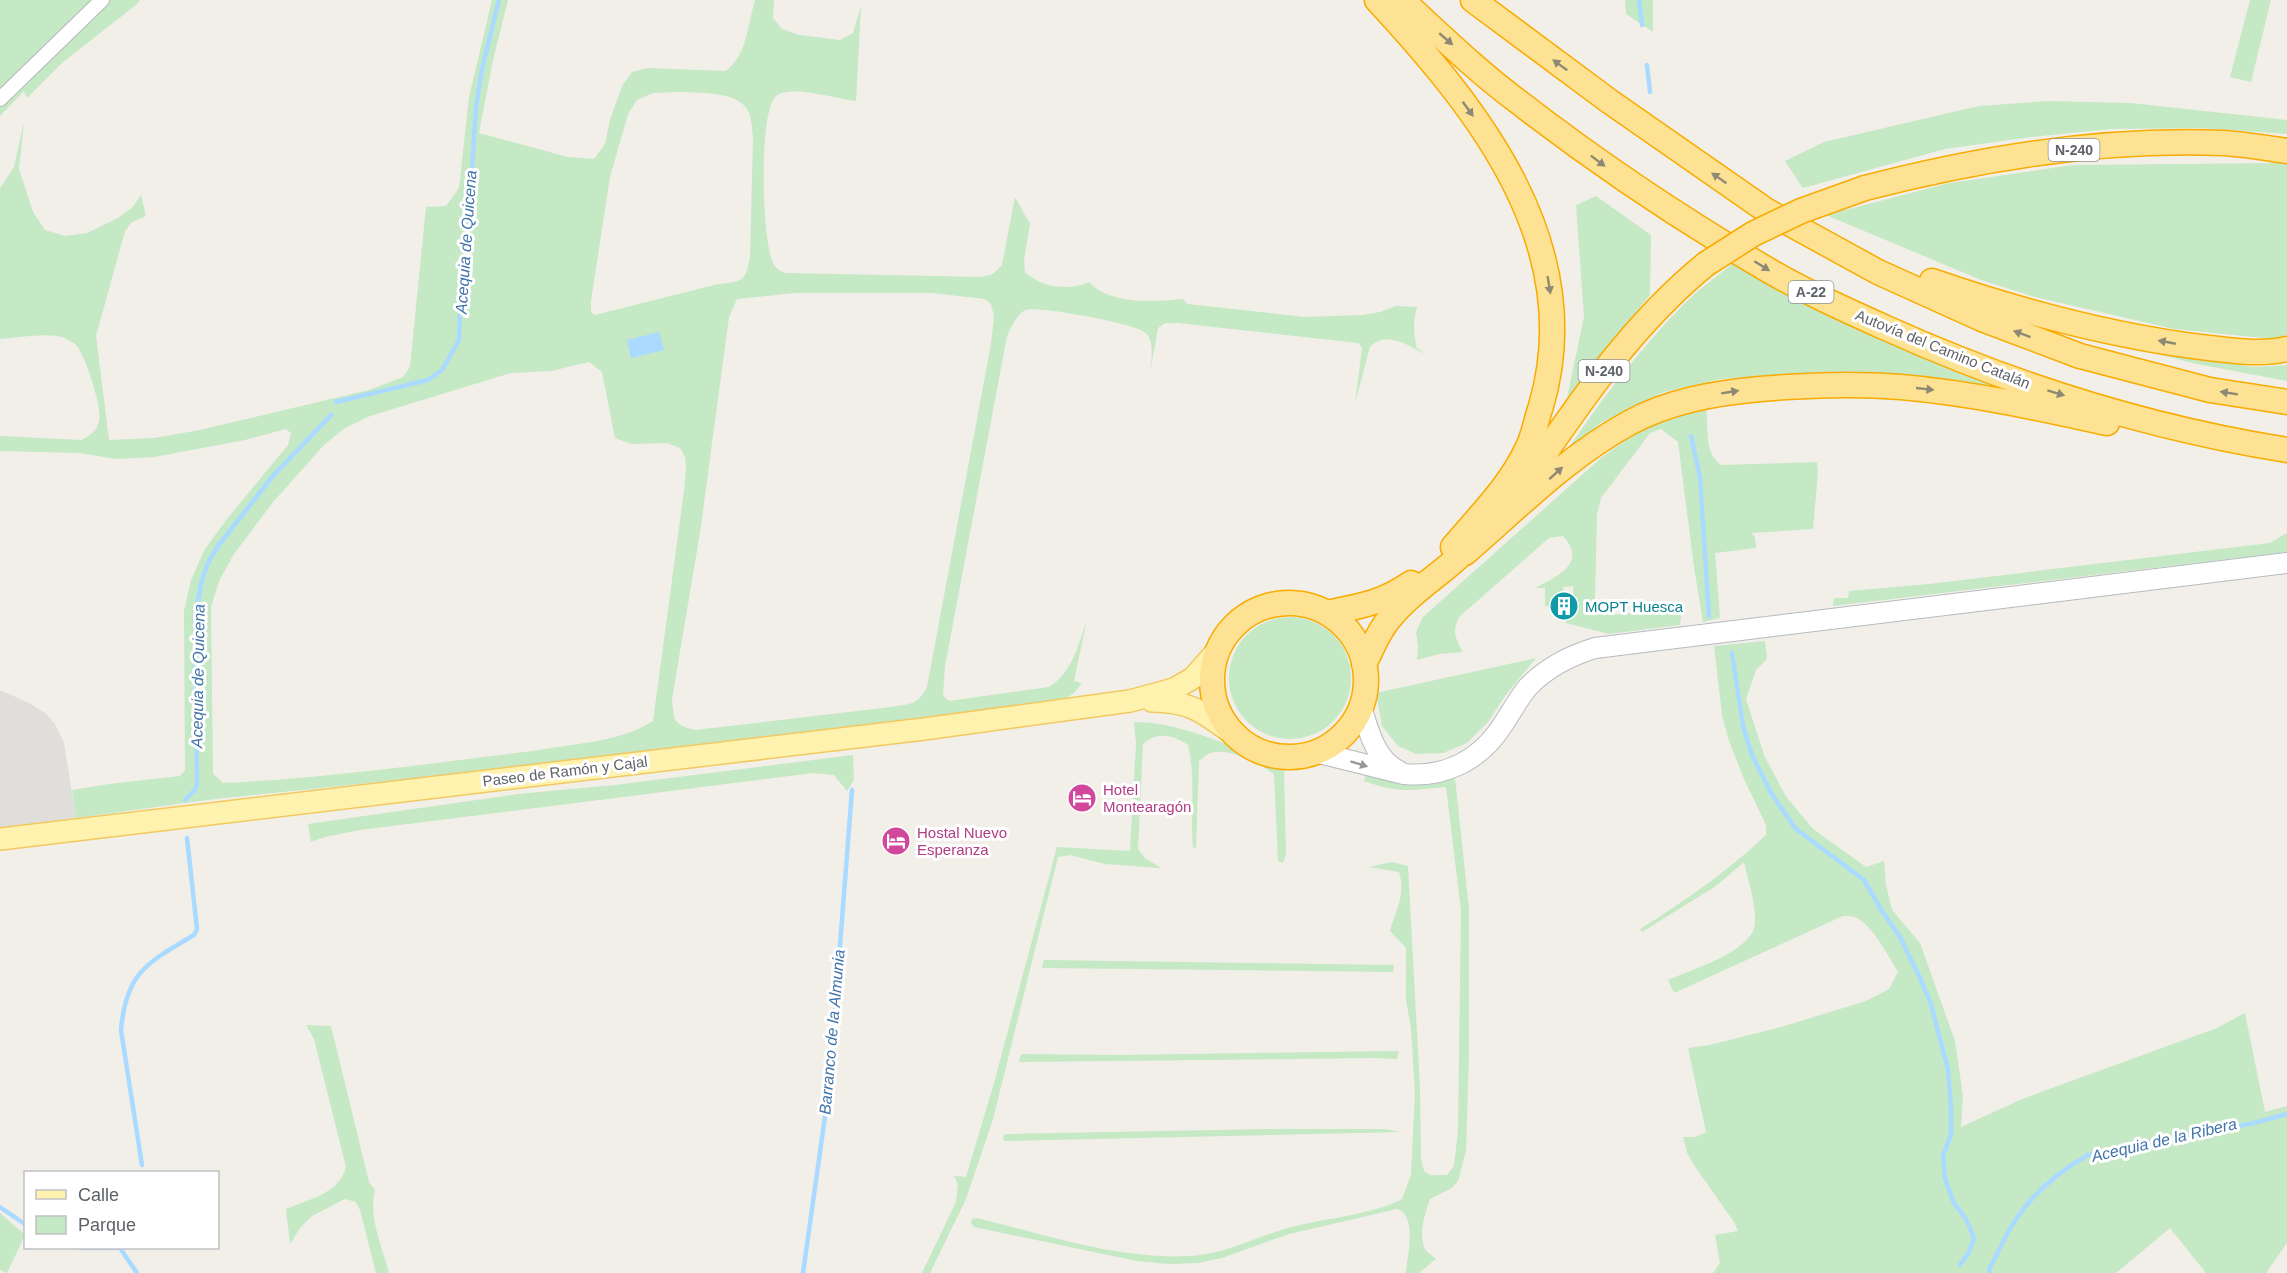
<svg xmlns="http://www.w3.org/2000/svg" width="2287" height="1273" font-family="Arial,sans-serif">
  <rect width="100%" height="100%" fill="#f1efe8"/>
  <path fill="#e0deda" d="M 0,690 L 27,702 L 45,713 L 55,724 L 64,743 L 76,818 L 0,828 Z"/>
  <path fill="#c5e8c5" fill-rule="evenodd" d="M 0,0 L 140,0 L 136,5 L 63,62 L 27,98 L 24,91 L 0,116 Z
    M 492,0 L 508,0 L 493,60 L 479,133 L 568,157 L 594,159 L 605,144 L 610,120 L 622,86 L 632,72 L 648,68 L 726,71 C 747,55 748,24 755,0 L 774,0 L 773,18 L 782,29 L 799,35 L 840,40 L 853,33 L 861,6 L 856,101 C 839,99 789,84 776,96 C 758,113 762,240 773,263 C 776,269 780,271 786,273 L 982,277 L 993,274 L 1002,265 L 1015,197 L 1030,224 L 1024,260 L 1025,272 C 1041,288 1069,291 1089,282 C 1111,305 1154,302 1183,299 L 1187,304 L 1305,317 L 1363,315 L 1380,312 L 1396,306 L 1417,307 C 1413,322 1413,333 1417,348 L 1425,354 C 1407,345 1386,330 1370,347 L 1355,403 L 1362,348 L 1358,343 L 1178,323 L 1165,323 L 1158,328 L 1150,373 C 1151,361 1155,342 1146,333 C 1139,324 1036,305 1025,310 C 1016,315 1011,328 1007,336 L 945,666 L 943,696 L 949,701 L 1049,687 C 1072,673 1079,644 1087,619 L 1074,681 L 1082,683 L 1073,694 L 1062,700 L 512,768 L 207,800 L 76,818 L 72,790 L 109,784 L 180,776 L 185,770 L 184,611 L 191,580 L 205,549 L 227,519 L 288,445 L 291,433 L 286,429 L 245,440 L 154,457 L 116,459 L 80,453 L 0,451 L 0,436 L 81,440 C 90,436 97,431 99,421 C 103,409 85,356 77,346 C 74,343 69,340 65,338 C 49,332 17,338 0,339 L 0,188 L 14,167 L 24,122 L 19,169 L 33,212 L 45,230 L 65,236 L 87,233 L 118,218 L 133,207 L 141,195 L 146,216 L 132,222 L 125,231 L 96,336 L 109,440 L 154,438 L 200,430 L 369,390 L 403,377 L 410,367 L 426,207 L 446,206 L 459,188 L 469,97 ZM 675,92 C 694,93 735,90 747,109 C 752,118 752,128 753,138 L 750,256 C 746,281 743,282 718,284 L 595,315 L 591,312 L 591,301 L 610,177 L 628,114 L 637,100 L 653,93 ZM 795,293 L 932,293 L 985,299 L 991,304 L 994,316 L 991,344 L 927,687 C 918,705 910,704 891,707 L 695,730 C 673,725 674,720 672,699 L 700,533 L 729,317 L 737,299 ZM 589,362 L 602,372 L 615,438 L 631,444 L 667,443 L 680,448 L 685,457 L 686,468 L 684,491 L 653,721 C 626,738 597,741 566,746 C 538,750 511,754 484,757 C 397,768 311,779 223,783 L 213,774 L 211,607 L 219,581 L 234,554 L 273,502 L 324,445 L 345,428 L 370,416 L 511,373 L 551,371 Z
    M 1625,0 L 1653,0 L 1653,32 L 1626,14 Z
    M 2250,0 L 2271,0 L 2251,82 L 2230,77 Z
    M 2047,101 L 2131,103 L 2287,120 L 2287,134 L 2199,128 L 2111,129 L 2031,137 L 1945,149 L 1803,188 L 1785,161 L 1824,142 L 1979,106 Z
    M 2287,163 L 2287,335 L 2273,339 L 2174,329 L 2035,297 L 1981,280 L 1826,215 L 1949,183 L 2073,165 Z
    M 1596,196 L 1651,235 L 1650,295 L 1567,398 L 1584,317 L 1576,205 Z
    M 1734,262 L 2043,400 L 1804,374 L 1720,379 L 1664,392 L 1602,422 L 1568,449 C 1603,397 1641,348 1685,303 C 1700,288 1718,276 1734,262 Z
    M 2113,343 L 2253,367 L 2287,365 L 2287,381 L 2197,364 Z
    M 1706,408 C 1709,428 1703,451 1721,465 L 1817,462 L 1818,473 L 1813,529 L 1751,533 L 1755,537 L 1756,548 L 1715,553 L 1720,618 L 1703,622 L 1694,567 L 1678,442 L 1661,429 L 1650,433 L 1601,498 L 1597,514 L 1595,600 L 1599,611 L 1608,615 L 1676,610 L 1681,616 L 1680,625 L 1609,634 L 1566,623 L 1565,608 L 1574,606 L 1573,586 L 1563,587 L 1564,605 L 1545,606 L 1545,588 L 1535,588 C 1556,577 1588,564 1563,536 L 1549,538 L 1459,617 C 1452,631 1455,638 1463,652 L 1439,654 L 1417,660 L 1418,647 L 1416,632 L 1423,617 L 1601,458 L 1641,429 L 1671,416 Z
    M 2287,533 L 2287,552 L 1833,606 L 1834,598 L 1848,598 L 1849,591 L 1929,584 L 2270,543 Z
    M1229 678a61 61 0 1 1 122 0a61 61 0 1 1-122 0Z
    M 1765,641 L 1767,659 L 1756,670 L 1746,699 L 1764,755 L 1785,795 L 1813,829 L 1866,867 L 1884,861 L 1886,885 L 1892,910 L 1920,943 L 1955,1041 L 1963,1097 L 1961,1127 L 2022,1099 L 2217,1028 L 2245,1013 L 2265,1112 L 2287,1106 L 2287,1243 L 2266,1273 L 2206,1273 L 2170,1228 L 2116,1273 L 1713,1273 L 1720,1263 L 1715,1235 L 1738,1231 L 1734,1222 L 1696,1168 L 1687,1153 L 1683,1137 L 1696,1137 L 1706,1132 L 1688,1048 L 1710,1045 L 1781,1027 L 1866,1001 L 1889,989 L 1898,972 C 1889,957 1873,926 1857,918 C 1853,916 1848,916 1843,916 L 1674,993 L 1668,980 C 1691,970 1754,951 1755,923 C 1756,903 1748,881 1744,862 L 1716,886 L 1642,932 L 1640,929 C 1685,901 1728,871 1766,835 L 1766,825 L 1744,779 L 1729,741 L 1722,715 L 1714,646 Z
    M 1536,658 L 1505,696 L 1488,722 L 1467,743 L 1443,753 L 1416,754 L 1398,746 L 1382,726 L 1376,693 Z
    M 1134,722 C 1190,722 1239,755 1293,763 L 1284,772 L 1286,855 L 1283,863 L 1278,861 L 1274,774 C 1259,763 1229,747 1211,753 C 1206,754 1203,758 1199,761 L 1196,848 L 1193,847 C 1190,814 1196,776 1188,745 C 1174,735 1157,731 1143,744 L 1138,849 L 1145,858 L 1161,868 L 1105,864 L 1070,855 L 1058,857 L 993,1119 L 966,1199 L 930,1273 L 922,1273 L 956,1202 L 958,1184 L 954,1176 L 966,1177 L 994,1083 L 1057,847 L 1130,851 L 1136,744 Z
    M 853,755 L 854,780 L 847,791 L 834,775 L 813,773 L 360,830 L 325,837 L 311,842 L 308,824 L 518,794 L 615,785 Z
    M 1366,774 L 1423,784 L 1455,778 L 1469,909 L 1469,1053 L 1466,1151 L 1458,1181 L 1452,1188 L 1430,1199 C 1425,1213 1418,1235 1425,1249 C 1427,1253 1433,1256 1436,1259 L 1419,1273 L 1406,1273 C 1407,1256 1418,1216 1397,1209 L 1289,1234 L 1222,1258 L 1198,1263 L 1169,1264 L 1137,1261 L 974,1227 L 971,1223 L 972,1219 L 977,1218 C 1046,1235 1129,1263 1200,1255 C 1233,1251 1264,1233 1296,1226 C 1328,1218 1374,1214 1402,1199 L 1411,1175 L 1415,1093 L 1411,1028 L 1406,1000 L 1406,948 L 1390,931 C 1396,909 1406,895 1399,872 L 1369,867 L 1392,862 L 1408,866 L 1420,1089 L 1421,1158 L 1424,1171 L 1430,1175 L 1447,1175 L 1454,1166 L 1458,1131 L 1461,910 L 1446,787 C 1412,790 1399,794 1364,781 Z
    M 1044,960 L 1394,965 L 1393,972 L 1042,968 Z
    M 306,1025 L 331,1026 L 369,1182 L 375,1190 C 368,1216 382,1247 389,1273 L 376,1273 L 360,1210 L 356,1202 L 345,1199 L 312,1216 L 300,1228 L 290,1244 L 286,1209 C 309,1199 339,1194 346,1167 L 314,1039 Z
    M 1399,1051 L 1397,1059 L 1374,1058 L 1019,1062 L 1021,1054 L 1119,1055 Z
    M 1271,1129 L 1385,1129 L 1400,1132 L 1004,1141 L 1003,1138 L 1005,1134 Z
    M 0,1213 L 25,1235 L 7,1273 L 0,1270 Z"/>
  <path fill="#aadaff" d="M 659,332 L 664,350 L 631,358 L 627,340 Z"/>
  <g fill="none" stroke-linecap="round" stroke-linejoin="round">
    <path stroke="#aadaff" stroke-width="4.5" d="M 1639,0 L 1642,25
      M 1647,65 L 1650,92
      M 336,402 L 428,380 L 442,370 L 459,340 L 460,303 L 469,218 L 476,107 L 482,69 L 499,0
      M 1691,436 L 1700,477 L 1709,616
      M 1732,653 L 1743,726 L 1752,755 L 1771,793 L 1796,829 L 1864,880 L 1882,911 L 1900,937 L 1920,978 L 1931,1004 L 1948,1070 L 1951,1107 L 1951,1135 L 1943,1155 L 1945,1179 L 1954,1203 L 1966,1219 L 1974,1238 L 1969,1252 L 1960,1265
      M 185,800 L 195,790 L 197,785 L 195,615 L 202,580 L 208,563 L 218,546 L 272,477 L 331,415
      M 142,1165 L 121,1030 C 126,972 147,963 194,935 L 197,929 L 187,838
      M 0,1207 L 26,1225
      M 80,1248 L 120,1248
      M 120,1248 L 137,1273
      M 803,1273 L 829,1088 L 852,790
      M 1990,1273 L 1989,1269 C 1996,1258 2000,1247 2006,1236 C 2025,1200 2054,1174 2088,1155 L 2254,1123 L 2287,1114"/>
    <g stroke="#b5b8bc" stroke-width="16">
      <path id="street" d="M 0,99 L 102,0"/>
    </g>
    <g stroke="#b6babf" stroke-width="22">
      <path id="secondary" d="M 1361,707 C 1369,731 1375,760 1399,771
        M 1315,752 L 1404,774 C 1445,778 1480,760 1502,726 C 1511,713 1518,699 1528,687 C 1547,667 1569,656 1595,648 L 2287,563"/>
    </g>
    <g stroke="#f2c960" stroke-width="24">
      <path id="primary" d="M 1152,701 C 1190,701 1203,712 1233,734
        M 0,839 L 924,729 L 1130,701 L 1174,689 L 1193,678 L 1216,652"/>
    </g>
    <g stroke="#f9ab00" stroke-width="27">
      <path id="highway" d="M 1377,0 C 1479,110 1588,246 1541,406 C 1536,420 1534,436 1527,449 C 1510,486 1479,516 1453,547
        M 1402,0 C 1439,34 1476,70 1516,100 C 1596,162 1681,219 1768,270 C 1806,292 1846,310 1886,328 C 2013,385 2149,428 2287,450
        M 1473,0 L 1609,101 L 1767,211 L 1878,272 L 1982,319 L 2080,356 L 2210,390 L 2287,402
        M 1865,188 C 1980,158 2104,138 2223,143 C 2244,144 2266,148 2287,151
        M 1932,281 C 2022,312 2115,337 2209,348 C 2235,351 2262,355 2287,349
        M 1523,485 C 1577,406 1631,325 1706,264
        M 1465,553 C 1517,508 1567,457 1629,423 C 1669,401 1715,393 1760,389 C 1806,385 1854,383 1901,387 C 1971,393 2039,408 2107,423
        M1212 680a77 77 0 1 1 154 0a77 77 0 1 1-154 0Z
        M 1331,612 C 1362,606 1384,602 1411,583
        M 1364,664 C 1372,649 1378,632 1389,619 C 1413,589 1449,570 1475,541"/>
    </g>
    <use href="#street" stroke="#fff" stroke-width="14"/>
    <use href="#secondary" stroke="#fff" stroke-width="20"/>
    <use href="#primary" stroke="#fff2af" stroke-width="21"/>
    <use href="#highway" stroke="#fde293" stroke-width="24"/>
    <g stroke="#f9ab00" stroke-width="27" stroke-linecap="butt">
      <path id="highway-bridge" d="M 1706,264 L 1753,234 L 1801,211 L 1865,188"/>
    </g>
    <use href="#highway-bridge" stroke="#fde293" stroke-width="24"/>
  </g>
  <defs><path id="oneway-solid" d="M-6-.8H1V-3.2L6.5 0L1 3.2V.8H-6Z" transform="scale(1.5)"/></defs>
  <g fill="#8e8975">
    <use href="#oneway-solid" transform="translate(1446 39) rotate(41)"/>
    <use href="#oneway-solid" transform="translate(1560 65) rotate(-144)"/>
    <use href="#oneway-solid" transform="translate(1468 109) rotate(54)"/>
    <use href="#oneway-solid" transform="translate(1598 161) rotate(37)"/>
    <use href="#oneway-solid" transform="translate(1719 178) rotate(-145)"/>
    <use href="#oneway-solid" transform="translate(1762 266) rotate(32)"/>
    <use href="#oneway-solid" transform="translate(1549 285) rotate(81)"/>
    <use href="#oneway-solid" transform="translate(2022 334) rotate(-159)"/>
    <use href="#oneway-solid" transform="translate(2167 342) rotate(-169)"/>
    <use href="#oneway-solid" transform="translate(1925 389) rotate(6)"/>
    <use href="#oneway-solid" transform="translate(1730 392) rotate(-9)"/>
    <use href="#oneway-solid" transform="translate(2056 393) rotate(17)"/>
    <use href="#oneway-solid" transform="translate(2229 393) rotate(-171)"/>
    <use href="#oneway-solid" transform="translate(1556 473) rotate(-42)"/>
  </g>
  <use fill="#979a9d" href="#oneway-solid" transform="translate(1359 764) rotate(17)"/>
  <defs>
    <g id="building-disc" transform="scale(1.5)"><circle r="9.5" fill="#0f9aa8" stroke="#fff"/><path d="M-4-6H4V6H1V3H-1V6H-4ZM-2.5-4.3h1.7v1.8h-1.7ZM.8-4.3h1.7v1.8H.8ZM-2.5-1h1.7V.8h-1.7ZM.8-1h1.7V.8H.8Z" fill="#fff"/></g>
    <g id="hotel-disc" transform="scale(1.5)"><circle r="9.5" fill="#d1479c" stroke="#fff"/><path d="M-6-4.5h1.5V1H6V5H4.5V3h-9V5H-6ZM-4 0a1.8 1.8 0 1 1 3.6 0ZM.5 0V-2.5h3Q6-2.5 6 0Z" fill="#fff"/></g>
  </defs>
  <g fill-rule="evenodd">
    <use href="#building-disc" x="1564" y="606"/>
    <use href="#hotel-disc" x="1082" y="798"/>
    <use href="#hotel-disc" x="896" y="841"/>
  </g>
  <g text-anchor="middle" dominant-baseline="central" stroke-width="6" stroke-linejoin="round" paint-order="stroke">
    <g fill="#fff" stroke="#8f9295" stroke-width="1.5">
      <rect x="2048.5" y="139" width="51" height="22" rx="4.5"/>
      <rect x="1788.5" y="281" width="45" height="22" rx="4.5"/>
      <rect x="1578.5" y="360" width="51" height="22" rx="4.5"/>
    </g>
    <g font-size="14" font-weight="bold" fill="#5f6368">
      <text x="2074" y="150">N-240</text>
      <text x="1811" y="292">A-22</text>
      <text x="1604" y="371">N-240</text>
    </g>
    <g font-size="15" fill="#5f6368" stroke="#fff">
      <text transform="translate(1943 349) rotate(22)">Autovía del Camino Catalán</text>
      <text transform="translate(565 771) rotate(-7)">Paseo de Ramón y Cajal</text>
    </g>
    <g font-size="15" fill="#0d838f" stroke="#fff" text-anchor="start">
      <text x="1585" y="606">MOPT Huesca</text>
    </g>
    <g font-size="15" fill="#b23c85" stroke="#fff" text-anchor="start">
      <text x="1103" y="789">Hotel<tspan x="1103" dy="17">Montearagón</tspan></text>
      <text x="917" y="832">Hostal Nuevo<tspan x="917" dy="17">Esperanza</tspan></text>
    </g>
    <g font-size="16" font-style="italic" fill="#4174aa" stroke="#fff">
      <text transform="translate(466 242) rotate(-86)">Acequia de Quicena</text>
      <text transform="translate(198 676) rotate(-89)">Acequia de Quicena</text>
      <text transform="translate(832 1032) rotate(-85)">Barranco de la Almunia</text>
      <text transform="translate(2164 1140) rotate(-13)">Acequia de la Ribera</text>
    </g>
  </g>
  <rect x="24" y="1171" width="195" height="78" fill="#ffffff" stroke="#bfc1c3" stroke-width="1.5"/>
  <rect x="36" y="1190" width="30" height="9" fill="#fff2af" stroke="#bfc1c3" stroke-width="1.5"/>
  <text x="78" y="1201" font-size="18" fill="#5f6368">Calle</text>
  <rect x="36" y="1216" width="30" height="18" fill="#c5e8c5" stroke="#bfc1c3" stroke-width="1.5"/>
  <text x="78" y="1231" font-size="18" fill="#5f6368">Parque</text>
</svg>
